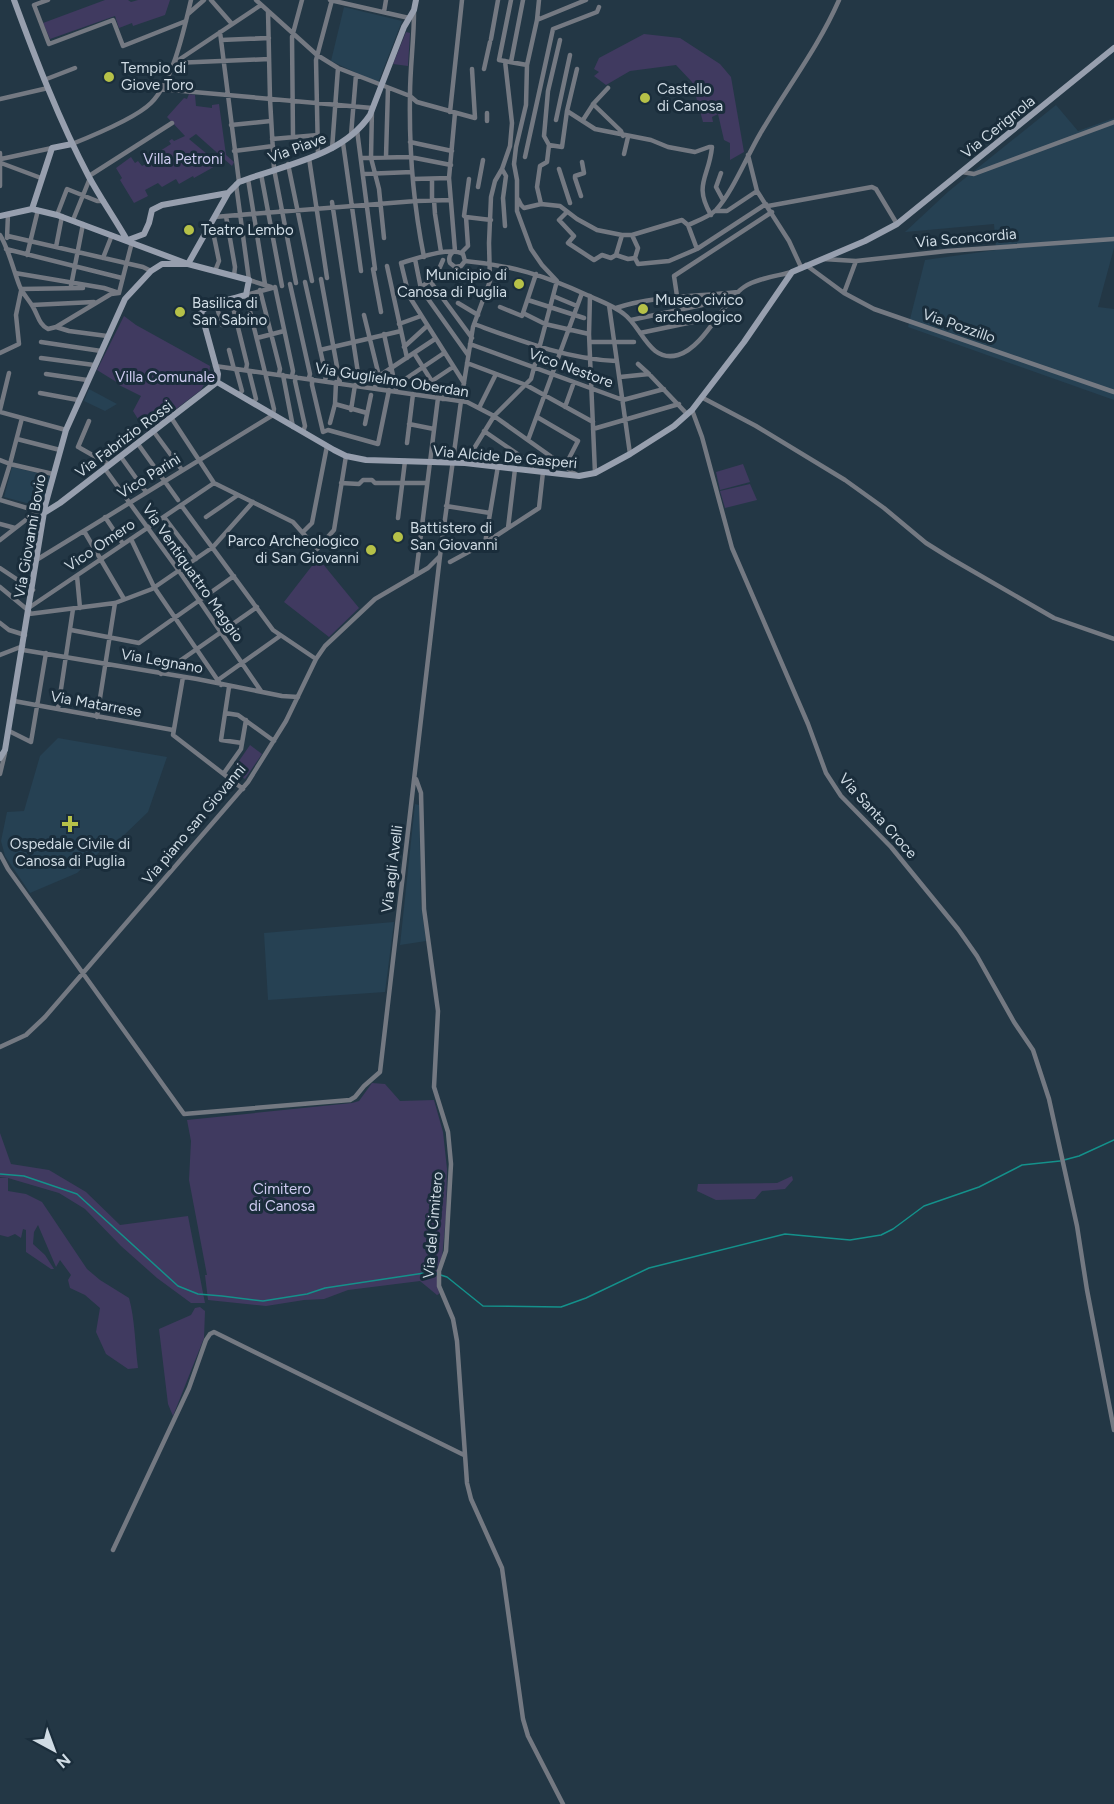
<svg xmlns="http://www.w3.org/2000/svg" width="1114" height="1804" font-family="Figtree,sans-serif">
  <rect width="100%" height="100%" fill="#233745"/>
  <path fill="#264153" d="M 344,7 L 402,21 L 378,83 L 331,61 Z
    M 1056,105 L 1078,131 L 1114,118 L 1114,248 L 1098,307 L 1114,309 L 1114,400 L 908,327 L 925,260 L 996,250 L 994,224 L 905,232 L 949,191 Z
    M 89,389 L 117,404 L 105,411 L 84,401 Z
    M 12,467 L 50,476 L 41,507 L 4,497 Z
    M 58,738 L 167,757 L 148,812 L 123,836 L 106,846 L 77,873 L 30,893 L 5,856 L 1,841 L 7,812 L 24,811 L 40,756 Z
    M 415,804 L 419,805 L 421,905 L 426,941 L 400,945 Z
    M 394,922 L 385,992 L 268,1000 L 264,933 Z"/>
  <path fill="#403a60" d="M 105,0 L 128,0 L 131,2 L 138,0 L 170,0 L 165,15 L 133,26 L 132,23 L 119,28 L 115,16 L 50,39 L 43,23 Z
    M 406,32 L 410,33 L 408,66 L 393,64 Z
    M 644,34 L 680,38 L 720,64 L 731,77 L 744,152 L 730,160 L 730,143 L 724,140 L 718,114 L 712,117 L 713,122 L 703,122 L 692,82 L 676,65 L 630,71 L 606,85 L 594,76 L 599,72 L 594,69 L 599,58 Z
    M 189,94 L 195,95 L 196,106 L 212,108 L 212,105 L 219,104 L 226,155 L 234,162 L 232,166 L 196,134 L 189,139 L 219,164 L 194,178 L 193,176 L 179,184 L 176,179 L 162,187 L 158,183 L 145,190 L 148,196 L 134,203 L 120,180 L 122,178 L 116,168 L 131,157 L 135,163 L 138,161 L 142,166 L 151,161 L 152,156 L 171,144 L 169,141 L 172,139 L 174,141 L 185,136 L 167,117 L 184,98 L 187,99 Z
    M 124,316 L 136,325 L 210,366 L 209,376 L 201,390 L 146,432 L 133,411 L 141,396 L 119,385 L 118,383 L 97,370 Z
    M 743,464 L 750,482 L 720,490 L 716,472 Z
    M 750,484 L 757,500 L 725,508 L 720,491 Z
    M 318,558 L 359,608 L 329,637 L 284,602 Z
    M 250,745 L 262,754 L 245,779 L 232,771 Z
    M 372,1083 L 385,1084 L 400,1101 L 434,1100 L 443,1132 L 447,1169 L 446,1217 L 442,1258 L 438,1268 L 439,1294 L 437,1295 L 420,1281 L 348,1290 L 324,1299 L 304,1300 L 266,1306 L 208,1300 L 205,1275 L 207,1275 L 189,1180 L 191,1141 L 187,1120 L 352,1103 L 359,1101 Z
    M 0,1133 L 11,1164 L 49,1170 L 86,1192 L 120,1225 L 188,1216 L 205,1303 L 191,1303 L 157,1278 L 121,1246 L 85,1209 L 59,1193 L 8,1178 L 8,1191 L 26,1194 L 42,1202 L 87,1269 L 100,1280 L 129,1298 C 135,1320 135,1344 138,1368 L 128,1369 L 106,1354 L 96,1332 L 100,1308 L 85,1295 L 70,1288 L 68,1280 L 71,1275 L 60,1260 L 56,1267 L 38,1225 L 34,1232 L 33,1244 L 45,1255 L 54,1269 L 51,1269 L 26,1252 L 26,1230 L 23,1229 L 21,1238 L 15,1234 L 8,1237 L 0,1235 L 0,1178 L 8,1177 L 0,1177 Z
    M 792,1176 L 793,1180 L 785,1189 L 762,1191 L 755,1199 L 716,1200 L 697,1191 L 698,1184 L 777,1183 Z
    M 200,1307 L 205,1311 L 204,1338 L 173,1416 L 168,1404 L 159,1329 L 191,1315 L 195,1308 Z"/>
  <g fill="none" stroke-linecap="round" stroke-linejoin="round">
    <path stroke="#14918b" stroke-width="1.5" d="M 1064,1160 L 1079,1156 L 1114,1140
      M 0,1174 L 24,1176 L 77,1194 L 178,1286 L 198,1294 L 222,1296 L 263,1301 L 307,1294 L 325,1288 L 431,1272 L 447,1277 L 483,1306 L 561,1307 L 586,1298 L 649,1268 L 785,1234 L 850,1240 L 881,1235 L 893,1229 L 924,1206 L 979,1187 L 1022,1165 L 1060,1161"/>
    <path stroke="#747982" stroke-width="4.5" d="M 48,0 L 34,5 L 49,44 L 113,20 L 123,46 L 186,21
      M 211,0 L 232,24
      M 256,0 L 317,55 L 338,68 L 410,96 L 417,102 L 475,118 L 472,69
      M 330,0 L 409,18
      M 511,0 L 499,60 L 527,65
      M 268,11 L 270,99 L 274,169 L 296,283
      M 384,12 L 386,0
      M 414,12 C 414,40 410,67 410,95 C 409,150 413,203 424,257
      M 188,14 L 204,0
      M 537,20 L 586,0
      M 220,32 L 239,182
      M 491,39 L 498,0
      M 221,40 L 269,38
      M 511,62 L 523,0
      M 174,63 L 261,5
      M 174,63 L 269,59
      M 484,69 L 490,42
      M 44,80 L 75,68
      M 160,89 L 372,108 L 371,158 L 379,189 L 384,238
      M 0,99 L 48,88
      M 593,104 L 621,131 L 623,136
      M 567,111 L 595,129 L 605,131 L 651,140 L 668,147 L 695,152 L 709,147 L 712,147 C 709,178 693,184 711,215
      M 450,112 L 462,0
      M 455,113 L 449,178 L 455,251
      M 556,120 L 570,55
      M 583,120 L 594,103 L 608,88
      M 487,121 L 487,113
      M 231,125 L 271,121
      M 357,130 L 375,269
      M 351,135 L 356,75
      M 293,137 L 292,37 L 302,0
      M 272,139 L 318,135
      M 410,142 L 452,151
      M 343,143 L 361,271
      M 72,144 C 92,136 137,117 151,103 C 173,81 184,30 191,0
      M 549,145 L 562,147 L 567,111 L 577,69
      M 332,149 L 338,68
      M 234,151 L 273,146
      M 0,153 L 0,186
      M 624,154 L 628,137
      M 318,155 L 316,60 L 332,0
      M 748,155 L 757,191 L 789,241 L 801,267
      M 386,157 L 388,88
      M 525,157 L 553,29 L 597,12 L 599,7
      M 309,158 L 327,278
      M 361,158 L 410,157 L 451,165
      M 1,159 L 52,148
      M 1,163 L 41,178
      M 288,164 L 312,281
      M 502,169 L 506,176 L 503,198 L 505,226
      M 559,169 L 570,203
      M 962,172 L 974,174 L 1114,122
      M 721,173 L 716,187 L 723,200
      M 261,174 L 282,286
      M 363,174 L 412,172
      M 89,176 L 172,123
      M 248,179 L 265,284
      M 413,179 L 449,178
      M 236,184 L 249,280 L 271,287
      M 478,187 L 483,160
      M 581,196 L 575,178 L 575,176 L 584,173 L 582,162
      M 518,199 L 521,205 L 524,208 L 541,204 L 560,206 L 577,219 L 597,230 L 622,235 L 632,235 L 682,220 L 688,225 C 697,221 709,217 716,210 C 732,193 747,156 760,134 C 786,89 818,48 839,0
      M 432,200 L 432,179
      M 434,200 L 435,214 L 441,252
      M 332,202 L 360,386
      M 541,204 L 537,187 L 540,166 L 547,162 L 549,145 L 544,136 L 548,91 L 560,40
      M 768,206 L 872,187 L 876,189 L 897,224
      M 716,211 L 727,211 L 757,191
      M 567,212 L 559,220 L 574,236 L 568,243 L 594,260 L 602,255 L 611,258 L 616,255 L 622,235
      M 57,215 L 67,189 L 97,201 L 104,201
      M 226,216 L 416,201 L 451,200
      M 215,217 L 226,216 L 235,267 L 234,276
      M 466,217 L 464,216 L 469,179
      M 73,220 L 90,178
      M 211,222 L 219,261 L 215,271
      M 688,225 L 697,249
      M 0,235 C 8,247 14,272 20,287 C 23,294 29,300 33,307 C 38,315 39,325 48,329 L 56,327 L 111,294 L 119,293
      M 632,235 L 638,248 L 635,258
      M 8,236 L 143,267 L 151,271
      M 7,238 L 8,214
      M 56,247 L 62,216
      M 6,249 L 122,278
      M 455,251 C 450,253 448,258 450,263 L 455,267 L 461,266 L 465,261 C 511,265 546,276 587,295 C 600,301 613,305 624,314 C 642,327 649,363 678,355 C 705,347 722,302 744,287 C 757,278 778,276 792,272
      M 462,252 L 468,246 L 466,217 L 491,220
      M 27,255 L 38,210
      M 616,255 L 628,259 L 635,258 L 638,264 L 669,261 L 697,249 L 766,204
      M 103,258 L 112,235
      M 415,259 L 421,289 L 468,355
      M 823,259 L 856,261 L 947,251 L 1114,239
      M 806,265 L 844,293 L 874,309 L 1114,392
      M 387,266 L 407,358
      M 373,269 L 381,312
      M 15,273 L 104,288 L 116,292
      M 321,279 L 340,383
      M 430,281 L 472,338
      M 305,282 L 326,376 L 325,381
      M 290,284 L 310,374 L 309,378
      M 71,286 L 83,224
      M 275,287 L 293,371 L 292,376
      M 21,289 L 83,288
      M 260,290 L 280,369 L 279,374
      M 119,293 L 132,242
      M 844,293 L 856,261
      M 409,296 L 436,276 L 443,260
      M 553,296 L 577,306
      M 590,296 L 589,334 L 595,473
      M 677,296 L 674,276 L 772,212
      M 231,299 L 247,364 L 246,370
      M 528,300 L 584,318
      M 458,303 L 478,315
      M 216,304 L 222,325
      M 32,305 L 94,302
      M 609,305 L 630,454
      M 500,307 L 522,316 L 536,274
      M 616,308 C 656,295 697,297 738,292
      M 523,313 L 545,324 L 589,334
      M 364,315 L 379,376
      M 631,320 L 702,305
      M 399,324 L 421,316
      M 474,324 C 521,341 567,359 616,361
      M 56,327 L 69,331 L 107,336
      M 640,333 L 712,318 L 716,320
      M 384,334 L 396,389
      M 257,338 L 284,331
      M 41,342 L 101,351
      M 590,342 L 634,342
      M 470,344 L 623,400 L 664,389
      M 404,347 L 427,326
      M 229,350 L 234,369
      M 320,350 L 401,331
      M 0,353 L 19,344 L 16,315 L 21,291
      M 414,353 L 443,399
      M 41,358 L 94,365
      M 467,363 L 526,385 L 593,422
      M 638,364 L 649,374
      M 215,366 L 467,402 L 494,416 L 577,475
      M 236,369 L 242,391 L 239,395
      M 249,371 L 256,399 L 253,403
      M 46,374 L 87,380
      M 283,375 L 293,427
      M 296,377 L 295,381 L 305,426 L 303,432
      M 620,377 L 649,374 L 687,414
      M 312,379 L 312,385 L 323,432 L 328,430 L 378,444 L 389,390
      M 432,381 L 453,367
      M 464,383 L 409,296 L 401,263 C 415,259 450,246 463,254 L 465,261
      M 395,386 L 444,353
      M 375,388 L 376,378 L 435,339
      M 40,393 L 78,400
      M 703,398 L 756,426 L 845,480 L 884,508 L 926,543 L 950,558 L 1054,618 L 1114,639
      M 335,404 L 367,413
      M 565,407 L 574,382
      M 479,408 L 496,374
      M 0,410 L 9,373
      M 351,410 L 355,385
      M 692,410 L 702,437 L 732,548 L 808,724 L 826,773 L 841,796 L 891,847 L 958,929 L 977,956 L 1014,1022 L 1033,1050 L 1049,1099 L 1077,1226 L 1087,1290 L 1114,1430
      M 0,412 L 66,430
      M 537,417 L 578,441 L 565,466
      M 172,419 L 214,483 L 293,522 L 317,549 L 334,530 L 346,456
      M 330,423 L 335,404 L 336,382
      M 365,424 L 371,395
      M 409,424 L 434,429
      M 593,429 L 679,404
      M 484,431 L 532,464 L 531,470
      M 154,432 L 182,470
      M 17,439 L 60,450
      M 528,440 L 582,293
      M 407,443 L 413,394
      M 138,444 L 178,500
      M 78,447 L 89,421
      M 80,448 L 110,465
      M 121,457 L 146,492
      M 0,460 L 10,464 L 22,418
      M 465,463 L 494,416 L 531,379 L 557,281 L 542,265 L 531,249 L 517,211 L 517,180 L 514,164 L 516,147 L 526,105 L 527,65 L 537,20 L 539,0
      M 105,469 L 179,571 L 261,691
      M 341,483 L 359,484 L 363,480 L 372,480 L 375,483 L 427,483
      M 0,496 L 10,464 L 53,474
      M 0,500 L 44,513
      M 181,505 L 273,630 L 316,659
      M 446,506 L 490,513
      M 105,517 L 123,544
      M 164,517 L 196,559
      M 206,517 L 238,495
      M 398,518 L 405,461
      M 0,524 L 15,528
      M 508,528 L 515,469
      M 84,531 L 124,599
      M 303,532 L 312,523 L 327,446
      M 131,539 L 154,587 L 221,685
      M 0,540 L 36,512
      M 485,543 L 498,466
      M 38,559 L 273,415 L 274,409 L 246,295 L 272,288
      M 450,562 L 485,543 L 539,508 L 543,472
      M 0,568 L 33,590
      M 416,574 L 438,398
      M 77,576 L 80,608
      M 0,587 L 29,611
      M 30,607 L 214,483
      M 29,614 L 115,603 L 152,589 L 213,547 L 253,502
      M 0,623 L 9,630 L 25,635
      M 71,630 L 139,643 L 234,576
      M 23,650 L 197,679 L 282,696 L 298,697
      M 0,655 L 23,646
      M 161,674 L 257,607
      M 183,677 L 173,735 L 243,789
      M 218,680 L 280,636
      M 229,687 L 221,740 L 242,743
      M 14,701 L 173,730
      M 58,709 L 73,609
      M 225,713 L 238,715 L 274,741
      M 97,717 L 115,603
      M 9,731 L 31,742 L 46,653
      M 224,773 L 241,749 L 246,720
      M 0,774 L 5,753
      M 416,779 L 421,793 L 424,909 L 438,1011 L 434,1087 L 448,1132 L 451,1164 L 446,1251 L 439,1271 L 439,1286 L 453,1319 L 457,1341 L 467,1483 L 471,1499 L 502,1568 L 523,1719 L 528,1736 L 563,1804
      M 0,854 L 8,869 L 184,1114 L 350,1100 L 355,1097 L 364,1086 L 380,1072 L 440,556 L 461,401 L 473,327 L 490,281 L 489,243 L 491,197 L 495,181 L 502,169 L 510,146 L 512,123 L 505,61
      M 0,1047 L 26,1035 L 45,1017 L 248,782 L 286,721 L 316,659 L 325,646 L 375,599 L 428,568 L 440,556
      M 113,1550 L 189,1388 L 206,1340 L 210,1334 L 214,1332 L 464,1455"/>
    <path stroke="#979fae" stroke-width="6" d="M 14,0 C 36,60 59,120 89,177 C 101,199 115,219 127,240
      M 32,209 L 52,148 L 72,144
      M 0,216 L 32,209 L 57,215 L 188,264 L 249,280 L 246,295 C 232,299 211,302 201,312 L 218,374 L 217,382
      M 128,240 L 144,234 L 149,223 L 152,210 L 162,205 L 228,193
      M 188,264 L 228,193 L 239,182 C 283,165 342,157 370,115 L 404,27 L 414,10 L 416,0
      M 217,382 L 334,450 L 346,456 L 366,460 L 465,463 L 579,476 L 595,473 L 630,454 L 674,426 L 692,410 L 744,342 L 792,272 L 865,241 L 897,224 L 1114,48
      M 44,513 L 60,503 L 217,382
      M 0,758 L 5,750 L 45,506 L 66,430 L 125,299 L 151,271 L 162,264 L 188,264"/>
  </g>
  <g fill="#b6c148" stroke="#1a2d3b" stroke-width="2">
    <circle cx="109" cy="77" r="6"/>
    <circle cx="645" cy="98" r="6"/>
    <circle cx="189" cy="230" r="6"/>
    <circle cx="519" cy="284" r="6"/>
    <circle cx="643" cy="309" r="6"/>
    <circle cx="180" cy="312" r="6"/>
    <circle cx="398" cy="537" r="6"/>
    <circle cx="371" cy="550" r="6"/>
    <path d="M67 815h6v6h6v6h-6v6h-6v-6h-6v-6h6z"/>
  </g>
  <g text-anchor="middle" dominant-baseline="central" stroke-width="6" stroke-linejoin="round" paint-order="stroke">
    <g font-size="15" fill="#cfdbe4" stroke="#1a2d3b" text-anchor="start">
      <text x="121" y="68">Tempio di<tspan x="121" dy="17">Giove Toro</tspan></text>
      <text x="657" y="89">Castello<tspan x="657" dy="17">di Canosa</tspan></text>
      <text x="201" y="230">Teatro Lembo</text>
      <text x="507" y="275" text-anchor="end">Municipio di<tspan x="507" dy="17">Canosa di Puglia</tspan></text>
      <text x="655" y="300">Museo civico<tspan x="655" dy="17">archeologico</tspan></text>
      <text x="192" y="303">Basilica di<tspan x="192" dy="17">San Sabino</tspan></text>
      <text x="410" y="528">Battistero di<tspan x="410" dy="17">San Giovanni</tspan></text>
      <text x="359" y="541" text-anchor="end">Parco Archeologico<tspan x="359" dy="17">di San Giovanni</tspan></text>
      <text x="70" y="844" text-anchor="middle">Ospedale Civile di<tspan x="70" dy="17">Canosa di Puglia</tspan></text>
    </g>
    <g font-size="15" fill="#cfdbe4" stroke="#1a2d3b">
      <text transform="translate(998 127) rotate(-39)">Via Cerignola</text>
      <text transform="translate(297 148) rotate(-20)">Via Piave</text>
      <text transform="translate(966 238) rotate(-5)">Via Sconcordia</text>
      <text transform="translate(959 326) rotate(19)">Via Pozzillo</text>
      <text transform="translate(571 368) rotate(20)">Vico Nestore</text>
      <text transform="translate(392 380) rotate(9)">Via Guglielmo Oberdan</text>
      <text transform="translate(124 439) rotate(-37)">Via Fabrizio Rossi</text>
      <text transform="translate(505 457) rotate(5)">Via Alcide De Gasperi</text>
      <text transform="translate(149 476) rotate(-32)">Vico Parini</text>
      <text transform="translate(30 536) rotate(-80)">Via Giovanni Bovio</text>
      <text transform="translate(100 545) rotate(-34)">Vico Omero</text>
      <text transform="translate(193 573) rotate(55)">Via Ventiquattro Maggio</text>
      <text transform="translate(162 661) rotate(10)">Via Legnano</text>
      <text transform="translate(96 704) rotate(10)">Via Matarrese</text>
      <text transform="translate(878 816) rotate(48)">Via Santa Croce</text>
      <text transform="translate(194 824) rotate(-50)">Via piano san Giovanni</text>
      <text transform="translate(392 869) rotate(-83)">Via agli Avelli</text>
      <text transform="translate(433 1225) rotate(-85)">Via del Cimitero</text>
    </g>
    <g font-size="15" fill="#cecbf0" stroke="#1a2d3b">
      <text x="183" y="159">Villa Petroni</text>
      <text x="165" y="377">Villa Comunale</text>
      <text x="282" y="1189">Cimitero<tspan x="282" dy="17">di Canosa</tspan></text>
    </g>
  </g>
  <g transform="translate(54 1750) rotate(139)" stroke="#1a2d3b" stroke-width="4.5" paint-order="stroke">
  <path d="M0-4.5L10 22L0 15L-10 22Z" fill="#cfdbe4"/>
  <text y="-9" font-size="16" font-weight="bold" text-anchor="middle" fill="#cfdbe4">N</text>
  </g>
</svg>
